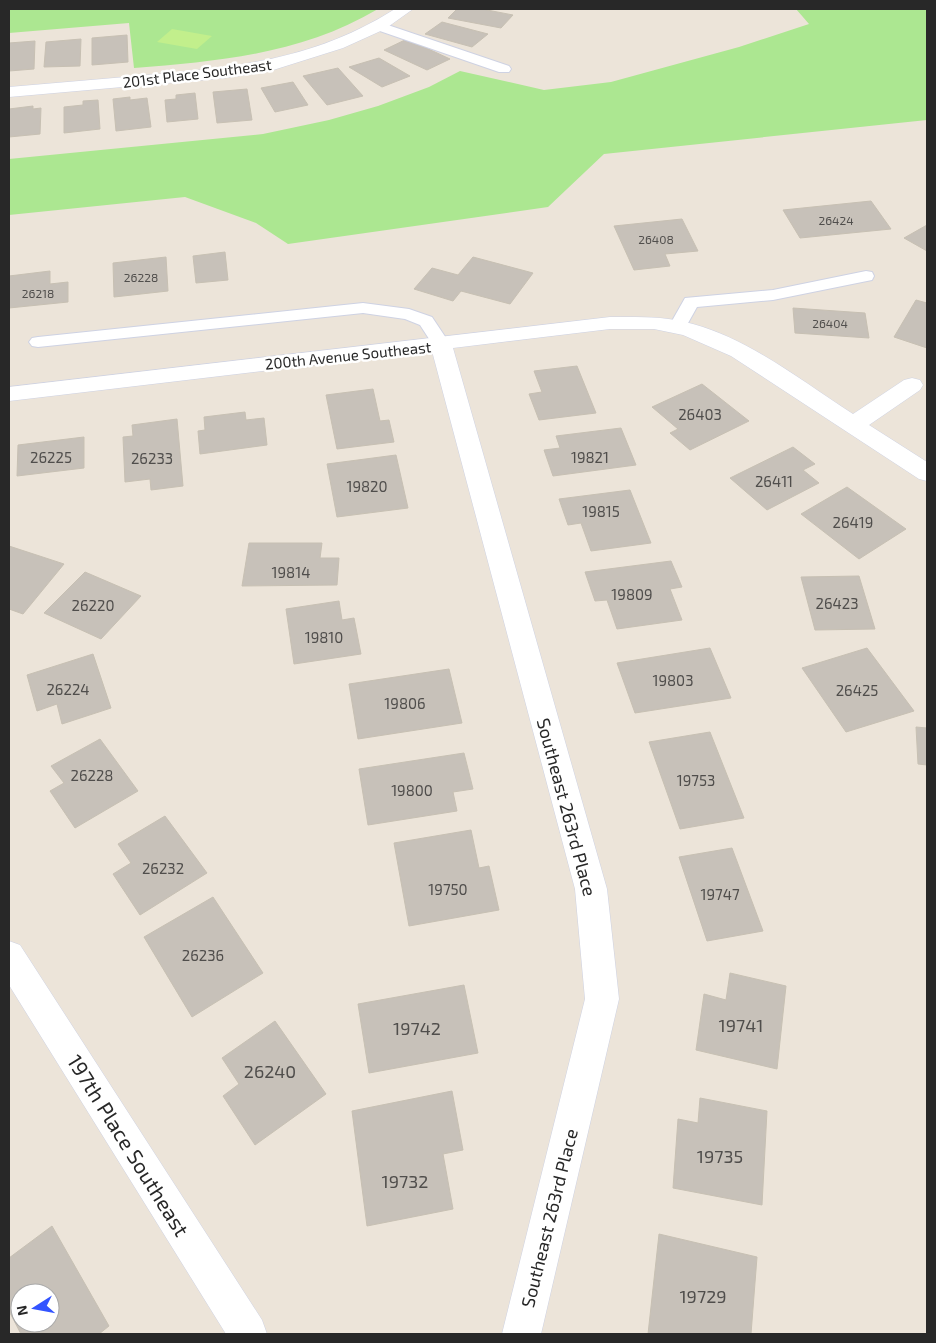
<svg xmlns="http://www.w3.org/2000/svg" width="936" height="1343" font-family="'Exo 2',sans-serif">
  <rect width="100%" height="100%" fill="#ece4d9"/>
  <path fill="#ace791" d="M 9,9 L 378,9 C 302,54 220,61 134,68 L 129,23 L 9,33 Z
    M 796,9 L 927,9 L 927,120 L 604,154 L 548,207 L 288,244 L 256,223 L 185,197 L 9,215 L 9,159 L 263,134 L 329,120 L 378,106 L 429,87 L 460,71 L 544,90 L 611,82 L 739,47 L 809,24 Z"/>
  <path fill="#c2ef8c" d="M 172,29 L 212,36 L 197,49 L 157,42 Z"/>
  <path fill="#c7c1b9" stroke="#c7c0b3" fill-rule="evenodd" d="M 457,9 L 482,9 L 513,15 L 501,28 L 448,18 Z
    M 442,22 L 488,34 L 472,47 L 425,34 Z
    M 127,35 L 128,62 L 92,65 L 92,38 Z
    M 81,39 L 80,66 L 44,67 L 46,42 Z
    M 407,39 L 450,59 L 427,70 L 384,50 Z
    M 35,41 L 34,69 L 9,71 L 9,43 Z
    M 379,58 L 410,76 L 382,87 L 349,67 Z
    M 338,68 L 363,96 L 327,105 L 303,76 Z
    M 293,82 L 308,105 L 275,112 L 261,88 Z
    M 247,89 L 252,120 L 217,123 L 213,92 Z
    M 195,93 L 198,119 L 167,122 L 165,100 L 176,99 L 176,95 Z
    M 130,97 L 130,100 L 147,98 L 151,127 L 116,131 L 113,99 Z
    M 98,100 L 100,129 L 64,133 L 64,107 L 83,105 L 83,101 Z
    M 33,106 L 33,109 L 41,108 L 40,134 L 9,137 L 9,109 Z
    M 871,201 L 891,229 L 800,238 L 783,210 Z
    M 682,219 L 698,251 L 665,254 L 670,266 L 634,270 L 614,226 Z
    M 927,225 L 927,251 L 904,238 Z
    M 225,252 L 228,280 L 196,283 L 193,256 Z
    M 166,257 L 168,291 L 114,297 L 113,263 Z
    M 473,257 L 533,273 L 510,304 L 461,291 L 453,301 L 414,289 L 432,268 L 458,275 Z
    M 50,271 L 50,284 L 68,282 L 68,302 L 9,308 L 9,276 Z
    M 916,300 L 927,303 L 927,348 L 894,337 Z
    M 793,308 L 865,313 L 869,338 L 795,333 Z
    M 577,366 L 596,413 L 539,420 L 529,394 L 542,392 L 534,371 Z
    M 702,384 L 749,421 L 690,450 L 670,433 L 678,429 L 652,407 Z
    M 373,389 L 380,421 L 389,420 L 394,442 L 337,449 L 326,395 Z
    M 245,412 L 246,420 L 264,418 L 267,445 L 200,454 L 198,431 L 205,430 L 204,417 Z
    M 177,419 L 183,486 L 151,490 L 150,479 L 125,482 L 123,437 L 133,436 L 132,425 Z
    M 621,428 L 636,465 L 553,476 L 544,450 L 560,448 L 556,436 Z
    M 84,437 L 84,468 L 17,476 L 18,445 Z
    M 793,447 L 815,464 L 803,470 L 819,483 L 767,510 L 730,478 Z
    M 396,455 L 408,508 L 337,517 L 327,464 Z
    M 847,487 L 906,529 L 859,559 L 801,514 Z
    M 630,490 L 651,543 L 591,551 L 581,523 L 568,525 L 559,499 Z
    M 249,543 L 322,543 L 320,558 L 339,558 L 337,585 L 242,586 Z
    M 9,546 L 64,564 L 23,614 L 9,609 Z
    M 671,561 L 682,587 L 670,589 L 682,620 L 617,629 L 607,600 L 595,601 L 585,572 Z
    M 85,572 L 141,596 L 101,639 L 44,613 Z
    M 859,576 L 875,629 L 815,630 L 801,577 Z
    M 339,601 L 342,620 L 354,618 L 361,654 L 294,664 L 286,609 Z
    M 710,648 L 731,698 L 635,713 L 617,663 Z
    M 867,648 L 914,711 L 846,732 L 802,668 Z
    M 93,654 L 111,708 L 62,724 L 57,704 L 37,711 L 27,675 Z
    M 449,669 L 462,723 L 358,739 L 349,684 Z
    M 916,727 L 927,728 L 927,765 L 918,764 Z
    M 710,732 L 744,818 L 680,829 L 649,742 Z
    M 100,739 L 138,791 L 75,828 L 50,791 L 64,783 L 51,766 Z
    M 464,753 L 473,789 L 453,792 L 457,811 L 368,825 L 359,769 Z
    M 165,816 L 207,873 L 140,915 L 113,874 L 131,863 L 118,844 Z
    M 471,830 L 479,868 L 489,866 L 499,910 L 409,926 L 394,843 Z
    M 732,848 L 763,931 L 707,941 L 679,857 Z
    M 213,897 L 263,973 L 192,1017 L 144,937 Z
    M 730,973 L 786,986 L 777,1069 L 696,1050 L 704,994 L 726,1000 Z
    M 464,985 L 478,1053 L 369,1073 L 358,1004 Z
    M 275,1021 L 326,1094 L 255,1145 L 223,1096 L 239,1084 L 222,1058 Z
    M 452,1091 L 463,1150 L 443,1154 L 453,1209 L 367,1226 L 352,1111 Z
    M 700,1098 L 767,1111 L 762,1205 L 673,1188 L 678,1119 L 698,1123 Z
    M 52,1226 L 109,1326 L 99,1334 L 21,1334 L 9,1311 L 9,1258 ZM 20,1293 L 50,1293 L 50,1323 L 20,1323 Z
    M 659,1234 L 757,1257 L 751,1334 L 648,1334 Z"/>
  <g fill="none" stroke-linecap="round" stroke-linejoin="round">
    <g stroke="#ced2e3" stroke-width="2">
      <path id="service" d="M 379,22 L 509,66 L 511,69 L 509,72 L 499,72 L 374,29 L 372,26 L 374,23 Z
        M 866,271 L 872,272 L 874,276 L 872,280 L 773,300 L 697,307 L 683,332 L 671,332 L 668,328 L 685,298 L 773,290 Z
        M 363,303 L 409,309 L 432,317 L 450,344 L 447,348 L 435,348 L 420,325 L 405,319 L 363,313 L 38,347 L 32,346 L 29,342 L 32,338 L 38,337 Z"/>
    </g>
    <g stroke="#ced2e3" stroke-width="1">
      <path id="minor" d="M 395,9 L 413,9 L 385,29 L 343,48 L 270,71 L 224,78 L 9,97 L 9,87 C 56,83 102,79 149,75 C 239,67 316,59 395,9 Z
        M 610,317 C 638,317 666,316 693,324 C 751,340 803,382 853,414 L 904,380 L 912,378 L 920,380 L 923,385 L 920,390 L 869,425 L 927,462 L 927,481 L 919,479 L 731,356 L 683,335 L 654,329 L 610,329 L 453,348 L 607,889 L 619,999 L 541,1334 L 502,1334 L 585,999 L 575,889 L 432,351 L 9,401 L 9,387 Z
        M 9,941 L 20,945 L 262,1320 L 267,1334 L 226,1334 L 9,985 Z"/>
    </g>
    <use href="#service" fill="#fff" fill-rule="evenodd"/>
    <use href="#minor" fill="#fff" fill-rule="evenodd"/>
  </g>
  <g text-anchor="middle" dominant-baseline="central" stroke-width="5" stroke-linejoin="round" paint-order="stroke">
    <g font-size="12" fill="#504e4c">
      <text x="836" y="220">26424</text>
      <text x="656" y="239">26408</text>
      <text x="141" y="277">26228</text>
      <text x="38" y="293">26218</text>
      <text x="830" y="323">26404</text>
    </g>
    <g font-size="15" fill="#282828" stroke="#fff">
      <text transform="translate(197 73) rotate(-7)">201st Place Southeast</text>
      <text transform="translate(348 355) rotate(-6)">200th Avenue Southeast</text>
    </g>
    <g font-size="15" fill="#504e4c">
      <text x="700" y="414">26403</text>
      <text x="51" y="457">26225</text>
      <text x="590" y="457">19821</text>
      <text x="152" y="458">26233</text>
      <text x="774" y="481">26411</text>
      <text x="367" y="486">19820</text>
      <text x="601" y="511">19815</text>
      <text x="853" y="522">26419</text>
      <text x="291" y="572">19814</text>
      <text x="632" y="594">19809</text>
      <text x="837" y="603">26423</text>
      <text x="93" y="605">26220</text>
      <text x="324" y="637">19810</text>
      <text x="673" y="680">19803</text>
      <text x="68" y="689">26224</text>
      <text x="857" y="690">26425</text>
      <text x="405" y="703">19806</text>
      <text x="92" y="775">26228</text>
      <text x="696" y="780">19753</text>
      <text x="412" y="790">19800</text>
      <text x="163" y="868">26232</text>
      <text x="448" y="889">19750</text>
      <text x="720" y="894">19747</text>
      <text x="203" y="955">26236</text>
    </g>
    <g font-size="18" fill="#282828" stroke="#fff">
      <text transform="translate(567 807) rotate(75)">Southeast 263rd Place</text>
      <text transform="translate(549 1218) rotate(-76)">Southeast 263rd Place</text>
    </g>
    <g font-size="18" fill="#504e4c">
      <text x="741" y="1025">19741</text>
      <text x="417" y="1028">19742</text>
      <text x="270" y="1071">26240</text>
      <text x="720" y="1156">19735</text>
      <text x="405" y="1181">19732</text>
      <text x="703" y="1296">19729</text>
    </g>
    <g font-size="21" fill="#282828" stroke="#fff">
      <text transform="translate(129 1145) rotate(58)">197th Place Southeast</text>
    </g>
  </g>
  <rect width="936" height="1343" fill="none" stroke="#282828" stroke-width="20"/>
  <g transform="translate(35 1308) rotate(259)"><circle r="24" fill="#ffffff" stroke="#a9a9a9"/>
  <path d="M0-4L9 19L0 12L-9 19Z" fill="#3354ff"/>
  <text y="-8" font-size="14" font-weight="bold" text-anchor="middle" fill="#282828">N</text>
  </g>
</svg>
